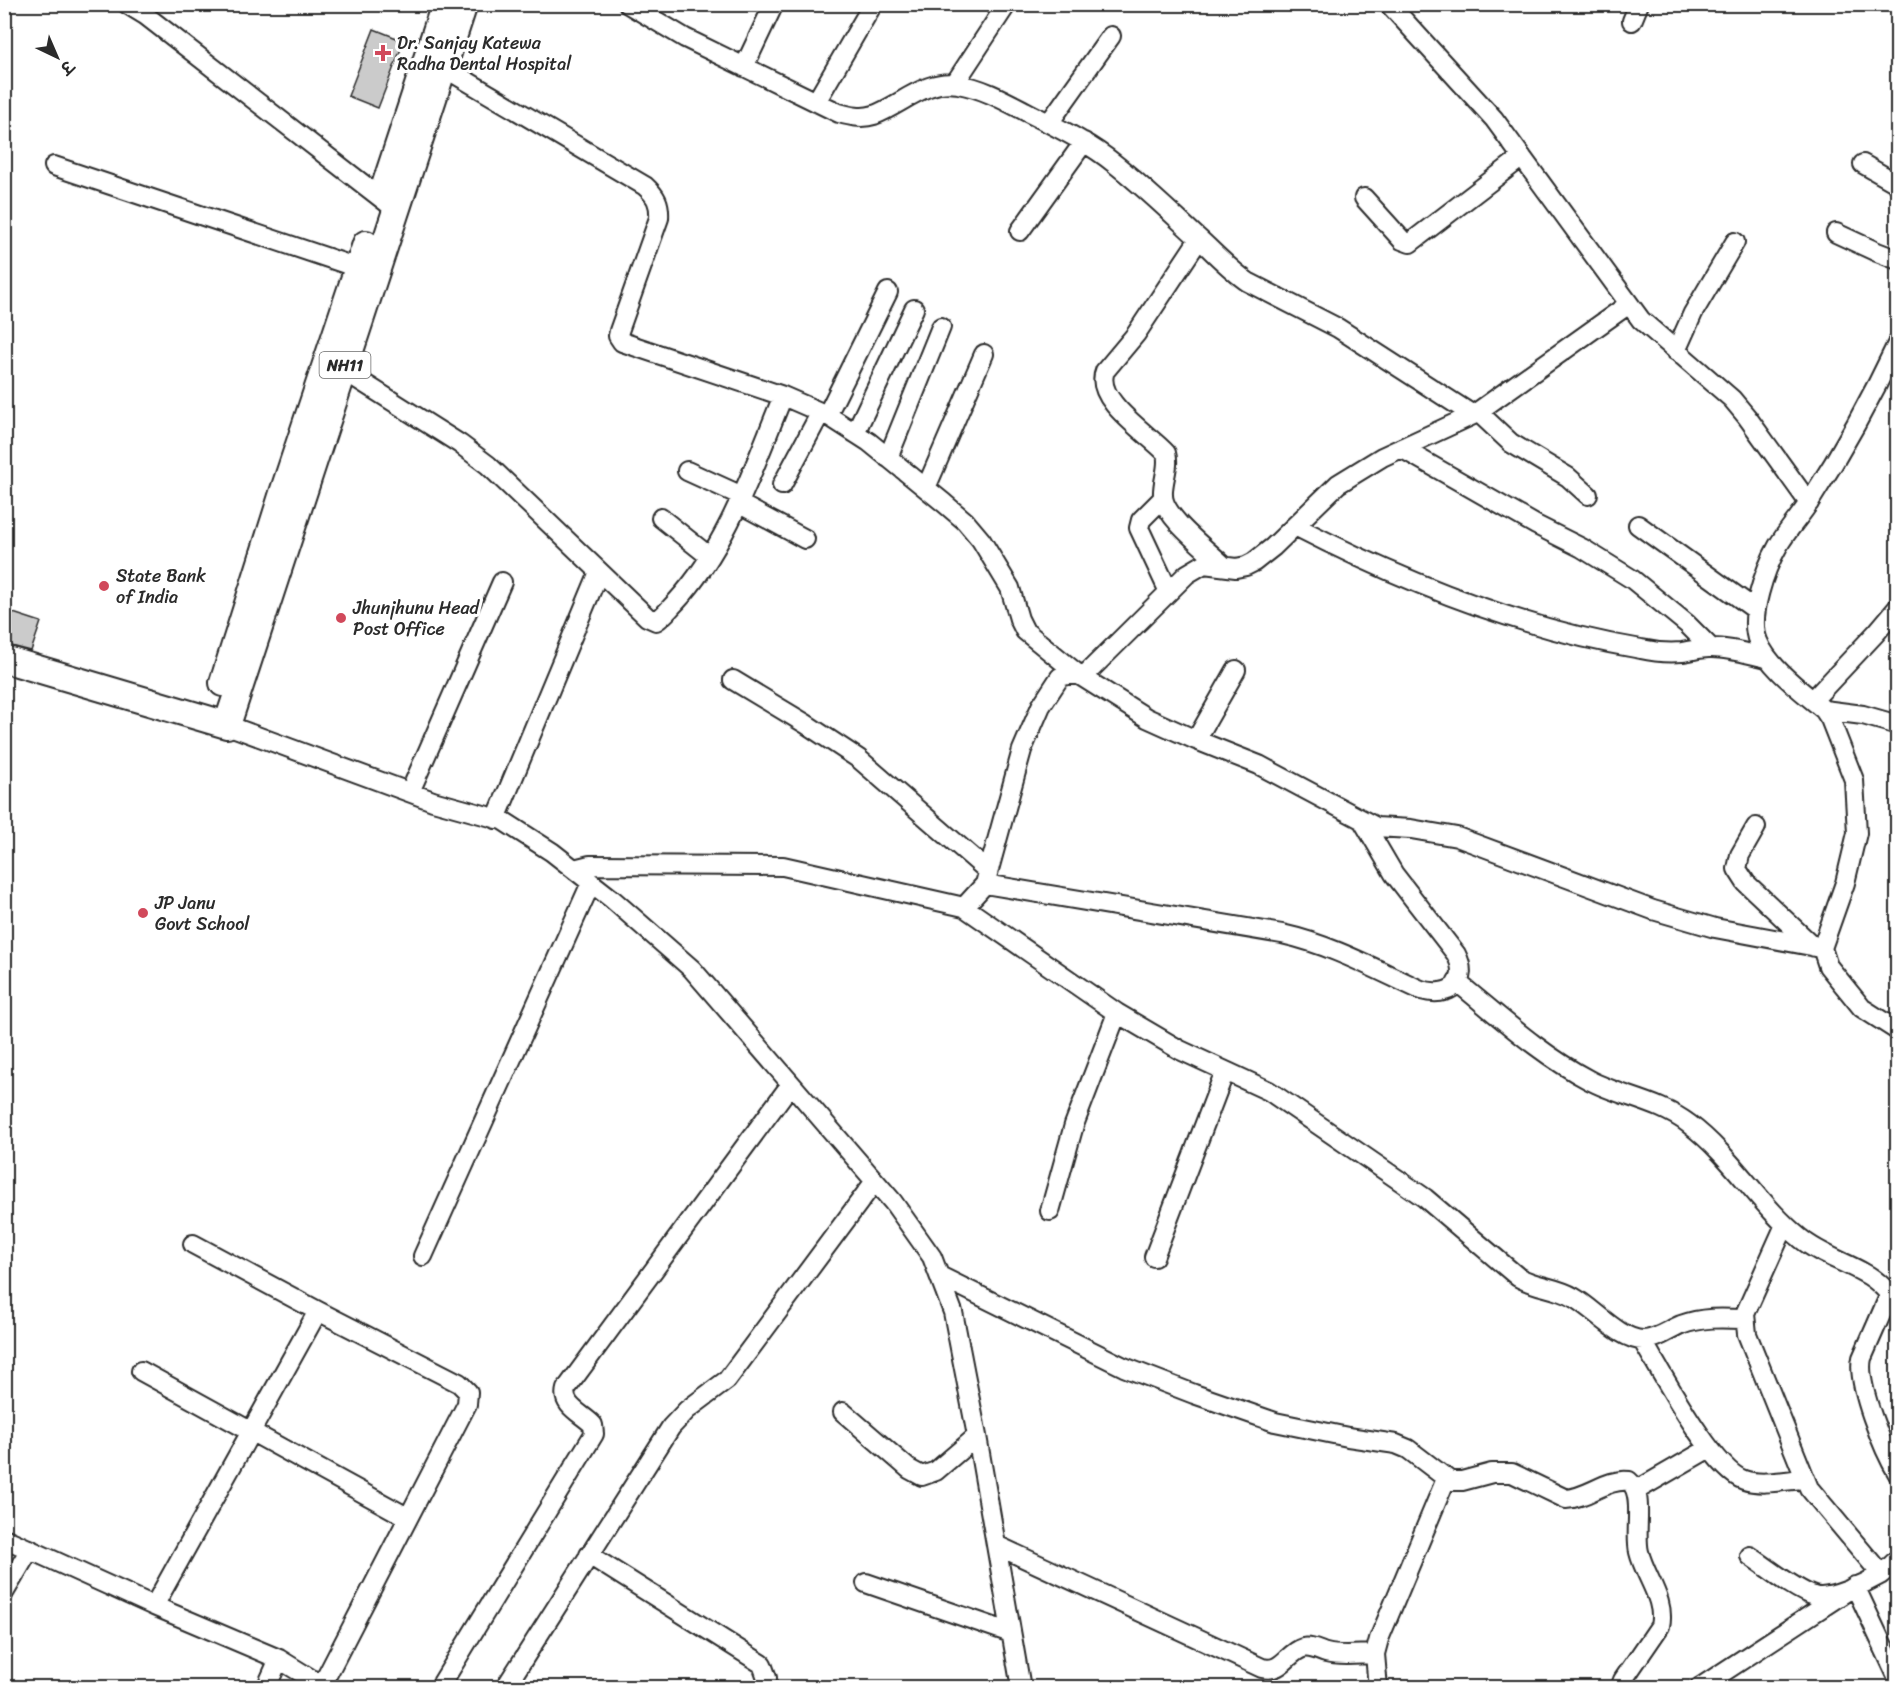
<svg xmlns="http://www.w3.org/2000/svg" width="1902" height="1692" font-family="Sriracha,'Playpen Sans Deva',sans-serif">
  <rect width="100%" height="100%" fill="#fff"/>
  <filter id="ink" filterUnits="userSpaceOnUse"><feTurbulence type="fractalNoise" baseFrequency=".0167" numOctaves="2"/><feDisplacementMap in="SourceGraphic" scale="12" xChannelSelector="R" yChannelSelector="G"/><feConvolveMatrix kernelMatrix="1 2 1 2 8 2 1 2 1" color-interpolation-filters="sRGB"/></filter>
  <g filter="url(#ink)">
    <path fill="#cbcbcb" stroke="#2b2b2b" stroke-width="1.5" d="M 374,29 L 404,41 L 378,108 L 348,96 Z
      M 4,610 L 41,622 L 31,651 L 4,644 Z"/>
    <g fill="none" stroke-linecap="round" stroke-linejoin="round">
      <g stroke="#2b2b2b" stroke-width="22">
        <path id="minor" d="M 127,4 L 145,15 L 390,205
          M 628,4 L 685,38 L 839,113 C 850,116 862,119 874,115 C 901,105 927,78 958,84 C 982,88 1004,100 1025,111 C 1056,127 1088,142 1115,164 C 1144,187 1170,212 1197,237 C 1214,252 1229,269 1248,282 L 1338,328 L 1473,415
          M 1389,4 L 1494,119 L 1641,320 L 1732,399 L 1747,417 L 1809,503
          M 1632,21 L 1639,4
          M 443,67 L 645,186 C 656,196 660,203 659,218 L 619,331 L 618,336 L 622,342 L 783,396 L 827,415 L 869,442 L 944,503 L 965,521 L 981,540 L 1010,588 L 1019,619 L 1025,631 L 1079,675 L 1147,718 L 1196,740 L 1259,765 L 1376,827 L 1411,829 L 1457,837 L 1653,910 L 1715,928 L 1822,948
          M 744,67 L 774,4
          M 955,83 L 1007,4
          M 816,102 L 873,4
          M 1049,123 L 1111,36
          M 1863,164 L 1898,184
          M 54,166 L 358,268
          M 1364,198 L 1402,240 L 1410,243 L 1522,157
          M 1020,231 L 1084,142
          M 1836,233 L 1877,252 L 1898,260
          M 1199,239 L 1136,334 L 1105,371 C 1093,400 1149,434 1166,453 C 1170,467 1162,481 1163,495 C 1163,517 1209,551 1224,566
          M 1898,342 C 1872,397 1843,450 1810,501 C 1800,517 1787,530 1778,546 C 1765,569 1748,616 1758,641 C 1768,667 1803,692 1824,710 L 1830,719 L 1854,780 L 1857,833 L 1845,883 L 1822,948 L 1828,966 L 1862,1008 L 1898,1031
          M 1676,351 L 1693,313 L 1735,242
          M 343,370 L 460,444 L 488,465 L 647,617 L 656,621 C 664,616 669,609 676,602 C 728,546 754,466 783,396
          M 1478,412 L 1511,443 L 1568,477 L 1588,495
          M 827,415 L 888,292
          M 855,433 L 914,309
          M 1401,448 L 1536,525 L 1582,548 L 1632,579 L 1687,624 L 1711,648
          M 888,458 L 941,327
          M 687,471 L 742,496
          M 782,485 L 821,412
          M 926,488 L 984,354
          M 1163,498 L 1141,520 L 1139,528 L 1169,592
          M 738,503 L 805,539
          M 661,518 L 710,557
          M 1638,525 L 1756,610
          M 1295,526 C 1404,582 1520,629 1641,649 C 1654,652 1668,653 1682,652 C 1691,651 1700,648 1709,648 C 1727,647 1749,654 1767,658
          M 733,680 L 806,724 L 859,759 L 988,871
          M 1813,700 L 1876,633 L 1898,607
          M 1824,710 L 1863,715 L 1898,725
          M 227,725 L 433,801 L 502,820 L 552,852 L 612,899 L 692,969 L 893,1202 L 932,1257 L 953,1312 L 977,1436 L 1021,1688
          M 1196,740 L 1236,670
          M 410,792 L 502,582
          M 496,819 L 599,572
          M 1756,827 L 1740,855 L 1737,869 L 1746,883 L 1814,947
          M 574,869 L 590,865 L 783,866 L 964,907 L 985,884 L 1022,750 L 1041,706 L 1060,677 L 1067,675 L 1079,675 L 1088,672 L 1187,574 L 1204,564 L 1236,568 L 1246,566 L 1254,562 L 1273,547 L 1338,484 L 1382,457 L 1473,415 L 1629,304
          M 985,884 L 1282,934 C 1332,945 1375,969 1421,990 C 1449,998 1471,983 1456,954 L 1394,874 L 1364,823
          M 964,907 L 1117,1013 L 1180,1050 L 1269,1091 L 1425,1198 L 1518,1277 C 1535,1287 1556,1287 1573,1297 C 1593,1308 1620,1340 1643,1340 C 1656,1340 1669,1330 1681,1325 C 1702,1317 1722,1318 1744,1319
          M 1457,982 C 1499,1016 1541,1055 1589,1080 C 1621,1097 1659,1101 1689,1124 C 1732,1156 1759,1205 1800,1238 C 1819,1254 1843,1261 1864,1273 C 1878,1280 1888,1292 1898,1304
          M 1050,1211 L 1074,1125 L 1117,1013
          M 1785,1225 L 1745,1314 L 1747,1334 L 1809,1488 L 1881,1574
          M 193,1244 L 318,1311 L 459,1383 L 468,1392 L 467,1404 L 322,1685
          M 423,1256 L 591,883
          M 1154,1257 L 1225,1071
          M 940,1276 L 1124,1367 L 1194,1394 L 1275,1422 L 1348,1437 L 1396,1444 L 1408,1449 L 1450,1481 L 1462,1481 L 1492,1473 L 1512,1473 L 1566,1499 C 1588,1498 1607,1478 1629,1481 C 1645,1493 1634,1532 1639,1552 C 1645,1577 1666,1600 1660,1626 L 1623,1680 L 1620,1688
          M 1890,1294 L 1862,1358 C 1856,1384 1884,1451 1898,1474
          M 1642,1340 C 1661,1371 1713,1470 1744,1480 C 1762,1486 1786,1480 1804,1479
          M 141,1371 L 407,1517
          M 843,1412 L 909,1469 L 922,1476 L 936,1471 L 977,1436
          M 1637,1490 L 1708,1449
          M 4,1538 L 154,1606 L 279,1659 L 326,1688
          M 996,1545 L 1262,1668 C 1282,1673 1287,1653 1303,1648 C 1311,1646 1319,1651 1326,1653 C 1341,1657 1359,1654 1375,1654
          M 589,1555 L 762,1664 L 767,1678 L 765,1688
          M 1750,1556 C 1767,1567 1795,1590 1814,1596 C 1829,1601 1866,1583 1880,1575 C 1886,1571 1892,1564 1898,1559
          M 866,1583 L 1011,1633
          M 4,1593 L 30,1549
          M 154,1606 L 318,1311
          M 266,1688 L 279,1659
          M 439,1688 L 594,1434 L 593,1425 C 583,1414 561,1406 566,1389 L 791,1084
          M 505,1688 L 671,1427 L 687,1410 L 727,1380 L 875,1181
          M 1378,1688 L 1375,1654 L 1379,1639 L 1446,1479
          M 1699,1688 L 1855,1586 L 1898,1678"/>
      </g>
      <g stroke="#2b2b2b" stroke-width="30">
        <path id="highway" d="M 384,189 L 445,4
          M 4,659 L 227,725 L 464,4
          M 223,683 L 283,493 L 366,244"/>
      </g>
      <use href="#minor" stroke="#fff" stroke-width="18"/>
      <use href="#highway" stroke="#fff" stroke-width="26"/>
    </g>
  </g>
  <g fill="#d1495b" stroke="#fff" stroke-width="2">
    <path d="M380 44h6v6h6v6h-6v6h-6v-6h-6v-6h6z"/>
    <circle cx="104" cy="586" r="6"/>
    <circle cx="341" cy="618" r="6"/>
    <circle cx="143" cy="913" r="6"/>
  </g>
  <g text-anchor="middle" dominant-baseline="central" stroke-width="6" stroke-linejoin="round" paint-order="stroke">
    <rect fill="#fff" stroke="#6b6b6b" stroke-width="1.5" x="319.5" y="352" width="51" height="26" rx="4.5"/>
    <g font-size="16" font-weight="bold" fill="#2b2b2b">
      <text x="345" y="365">NH11</text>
    </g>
    <g font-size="18" fill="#2b2b2b" stroke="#fff" text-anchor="start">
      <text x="397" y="43">Dr. Sanjay Katewa<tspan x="397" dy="21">Radha Dental Hospital</tspan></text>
      <text x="116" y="576">State Bank<tspan x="116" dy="21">of India</tspan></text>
      <text x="353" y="608">Jhunjhunu Head<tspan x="353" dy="21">Post Office</tspan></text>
      <text x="155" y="903">JP Janu<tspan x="155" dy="21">Govt School</tspan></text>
    </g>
  </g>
  <rect width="1902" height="1692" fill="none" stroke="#fff" stroke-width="24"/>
  <rect x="12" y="12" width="1878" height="1668" fill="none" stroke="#2b2b2b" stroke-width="2" filter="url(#ink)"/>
  <g transform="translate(57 57) rotate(136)" stroke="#ffffff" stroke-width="4.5" paint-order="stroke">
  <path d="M0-4.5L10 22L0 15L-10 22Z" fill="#2b2b2b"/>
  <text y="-9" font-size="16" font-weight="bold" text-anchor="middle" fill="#2b2b2b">उ</text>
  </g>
</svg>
